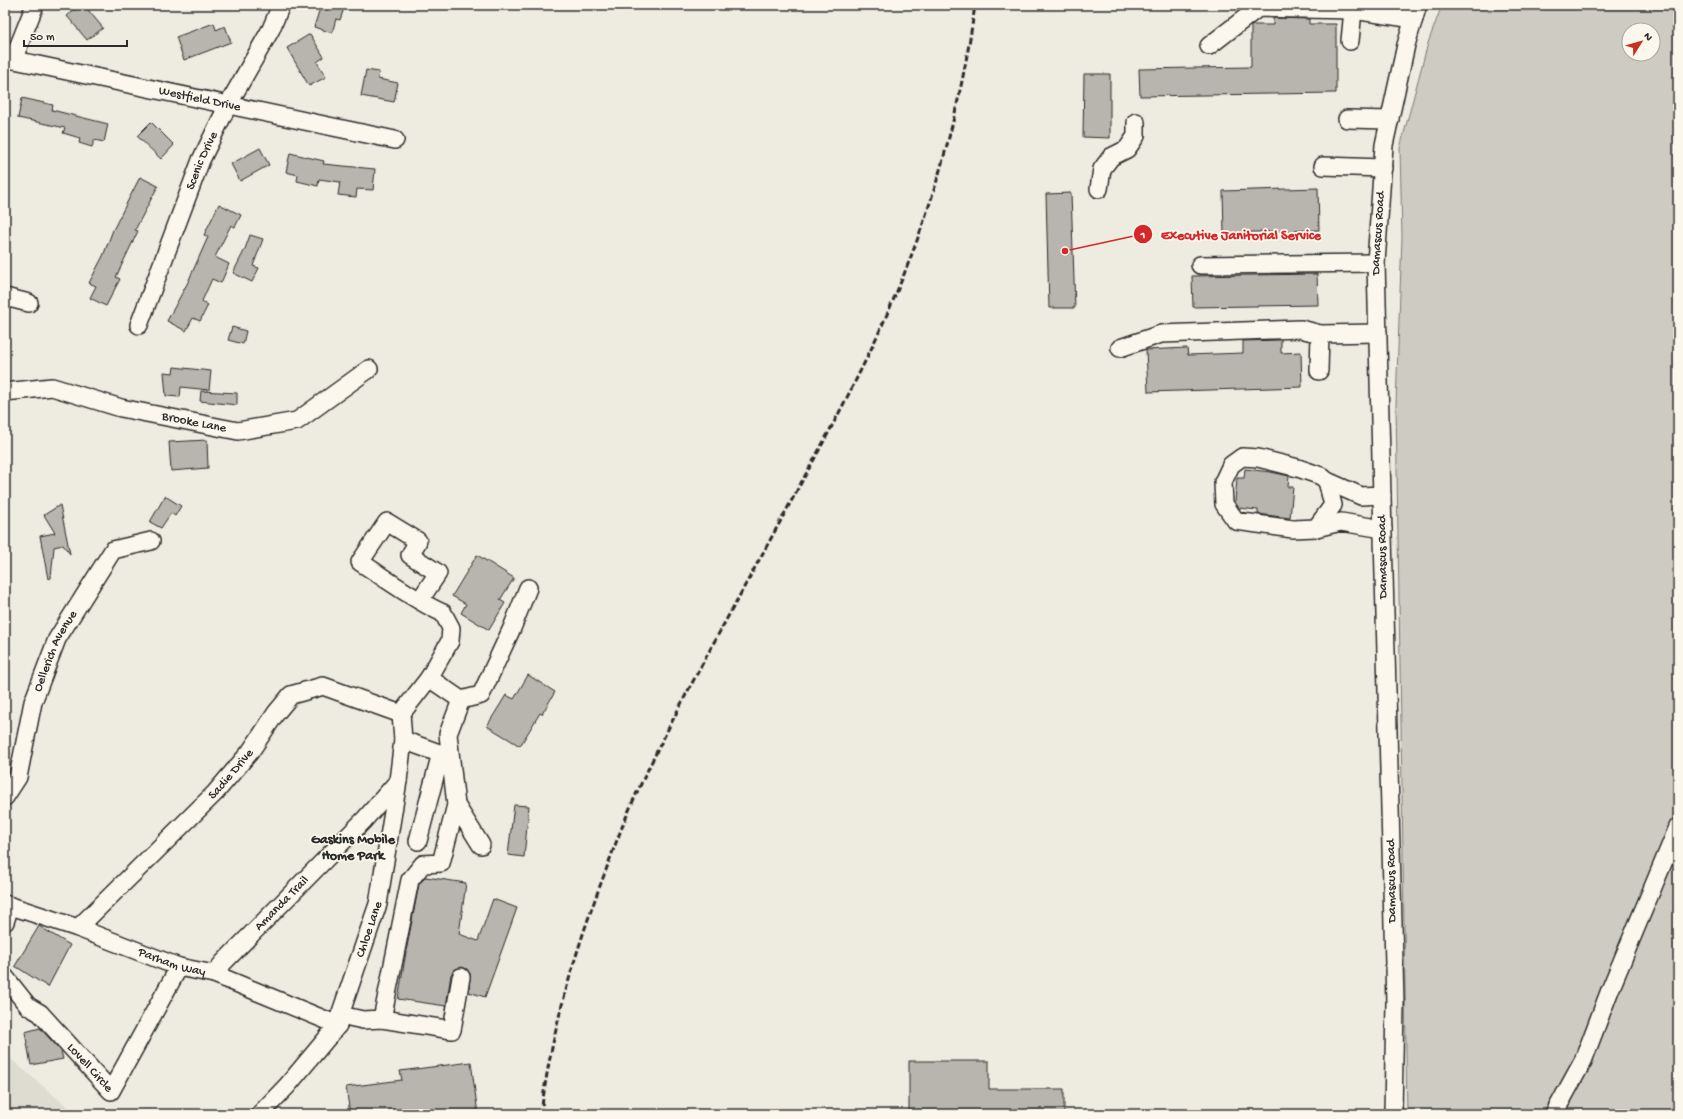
<svg xmlns="http://www.w3.org/2000/svg" width="1683" height="1119" font-family="'Gochi Hand',sans-serif">
  <rect width="100%" height="100%" fill="#eeebe0"/>
  <filter id="ink" filterUnits="userSpaceOnUse"><feTurbulence type="fractalNoise" baseFrequency=".025" numOctaves="2"/><feDisplacementMap in="SourceGraphic" scale="8" xChannelSelector="R" yChannelSelector="G"/><feConvolveMatrix kernelMatrix="1 2 1 2 8 2 1 2 1" color-interpolation-filters="sRGB"/></filter>
  <g filter="url(#ink)">
    <path fill="#dedbd1" d="M 5,1054 L 76,1114 L 5,1114 Z"/>
    <path fill="#cecbc2" stroke="#7c7b76" fill-rule="evenodd" d="M 1442,5 L 1678,5 L 1678,1114 L 1407,1114 L 1396,404 L 1402,237 L 1400,148 L 1428,43 ZM 1629,30 L 1653,30 L 1653,54 L 1629,54 Z"/>
    <path fill="#b8b5ae" stroke="#2b2b2b" d="M 80,5 L 84,5 L 103,28 L 87,40 L 67,16 Z
      M 321,5 L 345,5 L 340,20 L 336,19 L 332,33 L 314,27 Z
      M 1273,18 L 1309,19 L 1309,24 L 1336,24 L 1336,93 L 1140,96 L 1139,69 L 1251,67 L 1251,26 L 1253,25 L 1273,25 Z
      M 214,23 L 216,30 L 225,26 L 231,42 L 184,60 L 176,37 Z
      M 310,34 L 324,57 L 317,62 L 326,77 L 309,86 L 287,48 Z
      M 366,70 L 379,72 L 378,79 L 398,83 L 394,102 L 361,96 Z
      M 1084,74 L 1110,74 L 1110,138 L 1083,137 Z
      M 22,98 L 53,105 L 52,110 L 108,124 L 104,142 L 94,140 L 92,147 L 79,143 L 80,138 L 63,133 L 65,128 L 18,118 Z
      M 151,122 L 174,145 L 161,159 L 137,136 Z
      M 260,148 L 269,165 L 240,181 L 231,164 Z
      M 290,153 L 324,161 L 323,164 L 375,169 L 373,190 L 357,189 L 356,197 L 338,195 L 340,182 L 319,179 L 318,186 L 297,181 L 298,175 L 286,172 Z
      M 140,177 L 158,186 L 135,230 L 138,231 L 116,277 L 120,279 L 106,306 L 90,298 L 96,286 L 89,283 L 103,256 L 113,230 Z
      M 1318,188 L 1319,230 L 1224,233 L 1223,191 Z
      M 1071,193 L 1075,308 L 1049,308 L 1046,194 Z
      M 219,204 L 241,215 L 235,227 L 231,225 L 215,257 L 229,264 L 221,283 L 212,279 L 202,301 L 208,305 L 200,321 L 193,318 L 186,331 L 167,321 L 188,282 L 208,237 L 204,235 Z
      M 250,235 L 263,239 L 253,266 L 259,268 L 252,282 L 233,273 L 245,249 Z
      M 1317,274 L 1318,305 L 1193,307 L 1192,276 Z
      M 232,327 L 246,331 L 243,344 L 228,340 Z
      M 1281,340 L 1281,353 L 1301,352 L 1302,387 L 1148,392 L 1146,350 L 1187,348 L 1188,355 L 1243,353 L 1243,341 Z
      M 174,367 L 211,371 L 209,390 L 181,387 L 180,397 L 166,396 L 164,372 L 173,373 Z
      M 201,391 L 237,393 L 237,405 L 200,401 Z
      M 207,440 L 208,468 L 171,471 L 169,442 Z
      M 1245,469 L 1271,472 L 1289,476 L 1288,487 L 1293,487 L 1290,518 L 1258,514 L 1258,510 L 1239,508 L 1235,502 L 1237,478 L 1244,478 Z
      M 165,496 L 181,506 L 175,516 L 171,513 L 161,528 L 150,522 Z
      M 60,505 L 70,554 L 63,545 L 54,547 L 51,578 L 48,579 L 40,536 L 55,533 L 44,515 Z
      M 477,555 L 514,578 L 500,600 L 505,603 L 489,630 L 461,613 L 466,604 L 452,596 Z
      M 528,675 L 555,692 L 542,714 L 540,713 L 520,746 L 487,726 L 506,695 L 514,699 Z
      M 514,805 L 529,806 L 524,857 L 508,855 Z
      M 426,877 L 466,883 L 459,934 L 478,941 L 493,899 L 517,908 L 485,997 L 469,992 L 470,974 L 467,969 L 462,967 L 454,970 L 451,975 L 446,1006 L 398,999 L 406,952 L 419,884 Z
      M 39,926 L 70,945 L 48,987 L 15,966 Z
      M 40,1028 L 61,1051 L 63,1059 L 31,1065 L 25,1032 Z
      M 909,1061 L 989,1061 L 989,1089 L 1064,1089 L 1064,1114 L 909,1114 Z
      M 471,1062 L 478,1114 L 350,1114 L 346,1087 L 402,1080 L 400,1071 Z"/>
    <g fill="none" stroke-linecap="round" stroke-linejoin="round">
      <g stroke="#2b2b2b" stroke-width="20">
        <g id="minor">
          <path d="M 1350,41 L 1353,10"/>
          <path d="M 1209,46 L 1258,8 L 1353,10 L 1414,19"/>
          <path id="s1" d="M 5,58 L 395,140"/>
          <path d="M 13,60 L 35,5"/>
          <path d="M 1347,119 L 1390,120"/>
          <path d="M 1323,166 L 1383,168"/>
          <path d="M 1099,189 L 1102,169 L 1111,157 L 1127,149 L 1136,136 L 1136,122"/>
          <path d="M 1200,265 L 1376,263"/>
          <path d="M 5,297 L 29,303"/>
          <path id="s2" d="M 139,325 L 201,160 L 228,105 L 271,29 L 281,5"/>
          <path d="M 1120,348 L 1161,334 L 1301,329 L 1320,334 L 1378,333"/>
          <path d="M 1319,371 L 1320,334"/>
          <path id="s3" d="M 5,392 L 52,387 L 121,408 L 238,431 L 297,421 L 369,369"/>
          <path d="M 1382,495 L 1361,496 L 1327,481 L 1321,476 L 1298,468 L 1258,458 L 1242,457 L 1231,465 L 1223,482 L 1224,504 L 1236,521 L 1293,529 L 1316,528 L 1341,522 L 1383,529"/>
          <path d="M 1316,528 L 1333,505 L 1327,481"/>
          <path d="M 420,600 L 438,573 L 410,555 L 418,541 L 387,522 L 360,562 C 385,578 417,602 443,613 L 451,628 L 450,641 L 429,678 L 461,700"/>
          <path d="M 401,714 L 429,678"/>
          <path d="M 403,740 L 450,757"/>
          <path id="s4" d="M 5,797 L 18,777 L 33,702 L 57,639 L 113,550 L 151,541"/>
          <path d="M 456,805 L 481,845"/>
          <path d="M 418,841 L 441,753"/>
          <path id="s5" d="M 5,904 L 78,928 L 179,967 L 214,974 L 338,1025"/>
          <path d="M 5,922 L 10,906"/>
          <path id="s6" d="M 78,928 L 215,793 L 250,752 L 276,713 L 291,695 L 323,686 L 401,714"/>
          <path id="s7" d="M 214,974 L 223,963 L 364,820 L 398,781"/>
          <path id="s8" d="M 5,977 L 28,1006 L 40,1013 L 111,1091 L 179,967"/>
          <path d="M 340,1015 L 363,1020 L 382,1019 L 452,1030 L 461,977"/>
          <path d="M 382,1019 L 410,880 L 423,864 L 441,863 L 456,805 L 448,734 L 461,700 L 481,695 L 512,628 L 528,588"/>
          <path id="s9" d="M 260,1114 L 287,1086 L 338,1025 L 340,1015 L 378,904 L 398,781 L 403,740 L 401,714"/>
          <path id="s10" d="M 1393,1114 L 1395,1003 L 1376,263 L 1384,145 L 1406,45 L 1418,5"/>
          <path d="M 1554,1114 L 1583,1061 L 1610,990 L 1678,827"/>
        </g>
      </g>
      <use href="#minor" stroke="#fbf7ec" stroke-width="17"/>
      <path stroke="#2b2b2b" stroke-width="3" stroke-dasharray="6 3" stroke-linecap="butt" d="M 541,1114 C 551,1031 576,948 606,870 C 616,842 627,813 640,786 C 689,683 747,584 801,483 C 837,418 872,352 900,284 C 937,195 962,100 975,5"/>
    </g>
  </g>
  <g text-anchor="middle" dominant-baseline="central" stroke-width="3.5" stroke-linejoin="round" paint-order="stroke">
    <g font-size="13" fill="#2b2b2b" stroke="#fbf7ec">
      <text stroke="none"><textPath href="#s1" startOffset="199">Westfield Drive</textPath></text>
      <text stroke="none"><textPath href="#s2" startOffset="176">Scenic Drive</textPath></text>
      <text stroke="none"><textPath href="#s10" startOffset="881">Damascus Road</textPath></text>
      <text stroke="none"><textPath href="#s3" startOffset="194">Brooke Lane</textPath></text>
      <text transform="translate(1383 557) rotate(-91)">Damascus Road</text>
      <text stroke="none"><textPath href="#s4" startOffset="156">Oellerich Avenue</textPath></text>
      <text stroke="none"><textPath href="#s6" startOffset="217">Sadie Drive</textPath></text>
      <text transform="translate(1392 881) rotate(-91)">Damascus Road</text>
      <text stroke="none"><textPath href="#s7" startOffset="98">Amanda Trail</textPath></text>
      <text stroke="none"><textPath href="#s9" startOffset="219">Chloe Lane</textPath></text>
      <text stroke="none"><textPath href="#s5" startOffset="177">Parham Way</textPath></text>
      <text stroke="none"><textPath href="#s8" startOffset="125">Lovell Circle</textPath></text>
    </g>
    <g font-size="14" font-weight="bold" fill="#2b2b2b" stroke="#fbf7ec">
      <text x="353" y="840">Gaskins Mobile<tspan x="353" dy="16">Home Park</tspan></text>
    </g>
  </g>
  <path fill="none" stroke="#d62828" stroke-width="1.5" d="M1065 251L1143 234"/>
  <g fill="#d62828" stroke="#fbf7ec" stroke-width="1.5">
    <circle cx="1065" cy="251" r="4"/>
    <circle cx="1143" cy="234" r="10"/>
  </g>
  <g font-size="12" text-anchor="middle" font-weight="bold" fill="#fff">
    <text x="1143" y="238">1</text>
  </g>
  <g font-size="14" text-anchor="middle" font-weight="bold" fill="#d62828" stroke="#fbf7ec" stroke-width="3.5" stroke-linejoin="round" paint-order="stroke">
    <text x="1241" y="239">Executive Janitorial Service</text>
  </g>
  <rect width="1683" height="1119" fill="none" stroke="#fbf7ec" stroke-width="20"/>
  <rect x="10" y="10" width="1663" height="1099" fill="none" stroke="#2b2b2b" stroke-width="1.5" filter="url(#ink)"/>
  <g transform="translate(1641 42) rotate(53)"><circle r="19" fill="#fbf7ec" stroke="#a8a59f"/>
  <path d="M0-3L7 15L0 10L-7 15Z" fill="#c8321e"/>
  <text y="-6" font-size="11" font-weight="bold" text-anchor="middle" fill="#2b2b2b">N</text>
  </g>
  <path d="M24 40v6h103v-6" fill="none" stroke="#2b2b2b" stroke-width="2"/>
  <text x="30" y="40" font-size="12" fill="#2b2b2b" stroke="#fbf7ec" stroke-width="3" paint-order="stroke">50 m</text>
</svg>
